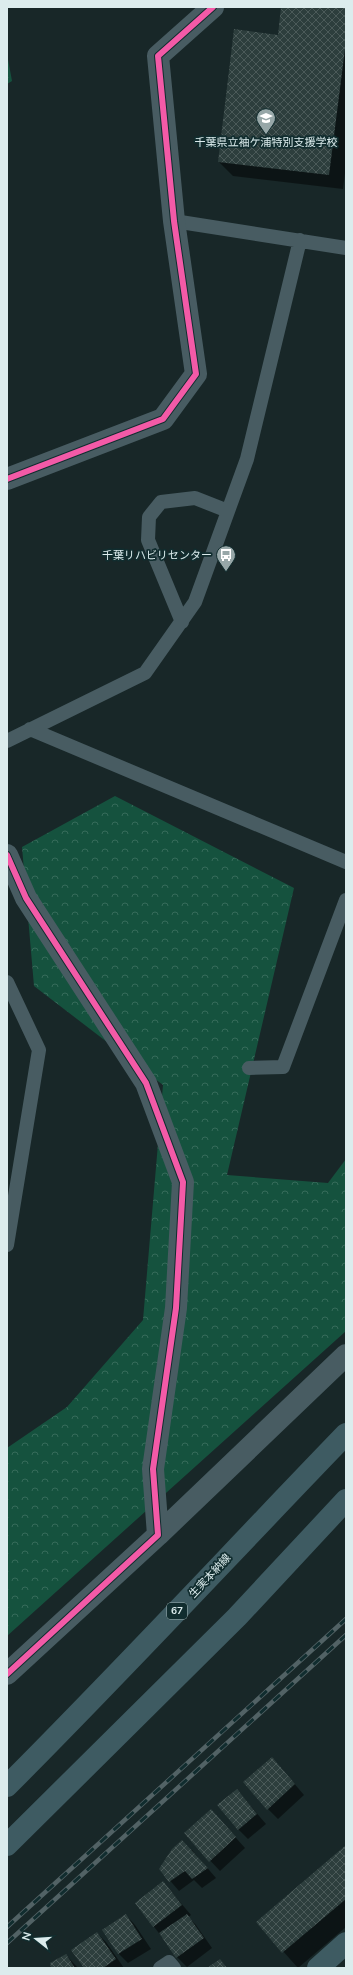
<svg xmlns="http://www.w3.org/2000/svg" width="353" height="1975" font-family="'Nunito Sans','Noto Sans JP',sans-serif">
  <defs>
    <pattern id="forest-crowns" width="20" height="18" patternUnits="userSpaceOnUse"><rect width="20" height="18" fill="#15523e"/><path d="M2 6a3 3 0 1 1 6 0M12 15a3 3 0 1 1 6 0" fill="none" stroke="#366b5a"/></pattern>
    <pattern id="building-cross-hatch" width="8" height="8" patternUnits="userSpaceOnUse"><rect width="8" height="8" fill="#2d3e3d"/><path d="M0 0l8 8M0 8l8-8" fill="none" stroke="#4b5a59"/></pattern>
  </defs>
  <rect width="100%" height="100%" fill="#182728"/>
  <path fill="url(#forest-crowns)" d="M 7,54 L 12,81 L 7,84 Z
    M 115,796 L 294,888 L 227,1175 L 328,1183 L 346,1159 L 346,1331 L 7,1636 L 7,1448 L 67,1407 L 143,1320 L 163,1085 L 34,986 L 22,847 Z"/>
  <path fill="#0007" d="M 282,7 L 346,7 L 346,165 L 343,189 L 233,176 L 219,162 L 279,36 Z
    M 281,1768 L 304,1795 L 278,1819 L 268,1809 Z
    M 237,1790 L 266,1824 L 248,1839 L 238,1829 Z
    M 220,1820 L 245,1848 L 220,1871 L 185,1834 Z
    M 346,1847 L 346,1927 L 298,1968 L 257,1922 Z
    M 192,1850 L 216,1878 L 202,1888 L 194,1880 L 179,1891 L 160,1869 Z
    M 163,1882 L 191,1915 L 188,1917 L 196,1925 L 212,1948 L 187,1967 L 177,1957 L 136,1903 Z
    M 126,1915 L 135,1925 L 151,1949 L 128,1963 L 119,1954 L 104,1930 Z
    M 97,1933 L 106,1942 L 124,1968 L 85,1968 Z
    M 66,1955 L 78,1968 L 52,1968 Z"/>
  <path fill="url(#building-cross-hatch)" d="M 281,7 L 346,7 L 346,41 L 329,175 L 218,162 L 234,29 L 278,35 Z
    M 272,1757 L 295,1784 L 267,1810 L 243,1782 Z
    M 237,1789 L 257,1814 L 238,1830 L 217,1805 Z
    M 211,1809 L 236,1837 L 209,1862 L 184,1833 Z
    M 182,1840 L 208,1868 L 192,1879 L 185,1871 L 169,1882 L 159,1869 L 172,1849 Z
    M 346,1845 L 346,1899 L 282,1953 L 256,1922 Z
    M 163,1881 L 182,1905 L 153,1927 L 135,1903 Z
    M 126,1914 L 142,1939 L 118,1954 L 102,1930 Z
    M 187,1914 L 204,1938 L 176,1958 L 159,1933 Z
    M 97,1932 L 116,1959 L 103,1968 L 84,1968 L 71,1950 Z
    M 66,1954 L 75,1968 L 51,1968 L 50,1963 Z
    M 220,1959 L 227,1968 L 207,1968 Z"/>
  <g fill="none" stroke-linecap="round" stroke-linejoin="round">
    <path stroke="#485c62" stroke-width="14" d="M 174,221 L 346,248
      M 182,622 L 148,540 L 149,517 L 161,502 L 195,498 L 228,511
      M 30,729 L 346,862
      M 7,741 L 145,673 L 195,602 L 247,459 L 300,240
      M 7,982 L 39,1050 L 7,1245
      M 249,1068 L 283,1067 L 346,900
      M 160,1968 L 169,1962 L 174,1968"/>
    <path stroke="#485c62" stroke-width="22" d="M 7,479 L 163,419 L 196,374 L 174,221 L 158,56 L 213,7
      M 7,855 L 26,898 L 146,1083 L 183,1182 L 176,1308 L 153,1469 L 158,1535 L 7,1674
      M 158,1535 L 346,1355"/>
    <path stroke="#3e5b62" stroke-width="22" d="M 7,1786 C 122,1671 233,1551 346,1434
      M 7,1845 L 237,1617 L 346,1500
      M 318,1968 L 346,1943"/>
    <g stroke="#526265" stroke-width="4.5">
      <path id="rail" d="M 7,1927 L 346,1619
        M 7,1943 L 346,1635"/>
    </g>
    <use href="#rail" stroke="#112d2f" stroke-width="3" stroke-dasharray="9" stroke-linecap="butt"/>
    <g stroke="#112d2f" stroke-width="8">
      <path id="cycleway" d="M 7,479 L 163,419 L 196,374 L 174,221 L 158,56 L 213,7
        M 7,855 L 26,898 L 146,1083 L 183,1182 L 176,1308 L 153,1469 L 158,1535 L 7,1674"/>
    </g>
    <use href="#cycleway" stroke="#f35aa7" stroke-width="6"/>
  </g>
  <defs>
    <g id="school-pin" transform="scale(1)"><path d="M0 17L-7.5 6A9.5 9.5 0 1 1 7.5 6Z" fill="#97a7a8" stroke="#112d2f"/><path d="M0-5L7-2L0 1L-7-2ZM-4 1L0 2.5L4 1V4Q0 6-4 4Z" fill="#fff"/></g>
    <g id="bus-pin" transform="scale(1)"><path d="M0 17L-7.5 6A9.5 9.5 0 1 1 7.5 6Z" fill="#97a7a8" stroke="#112d2f"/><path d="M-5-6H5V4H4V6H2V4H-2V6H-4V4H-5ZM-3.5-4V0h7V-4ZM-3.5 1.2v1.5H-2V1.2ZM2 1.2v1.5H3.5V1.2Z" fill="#fff"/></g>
  </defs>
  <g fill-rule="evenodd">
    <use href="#school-pin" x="266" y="118"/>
    <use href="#bus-pin" x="226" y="555"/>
  </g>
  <g text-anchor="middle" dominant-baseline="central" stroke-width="3.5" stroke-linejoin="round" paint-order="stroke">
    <rect fill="#112d2f" stroke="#9fb3b4" stroke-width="1" x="167" y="1603" width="20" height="16" rx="3"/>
    <g font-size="10" font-weight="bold" fill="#dceced">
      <text x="177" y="1611">67</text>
    </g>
    <g font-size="11" fill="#dceced" stroke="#112d2f">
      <text x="266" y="142">千葉県立袖ケ浦特別支援学校</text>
      <text x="212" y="555" text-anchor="end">千葉リハビリセンター</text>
    </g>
    <g font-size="11" fill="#dceced" stroke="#112d2f">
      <text transform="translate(210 1576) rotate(-47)">生実本納線</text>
    </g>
  </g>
  <rect width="353" height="1975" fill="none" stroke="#dceced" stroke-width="16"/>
  <g transform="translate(36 1939) rotate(287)" stroke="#112d2f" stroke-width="3" paint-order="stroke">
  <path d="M0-3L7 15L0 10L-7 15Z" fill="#dceced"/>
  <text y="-6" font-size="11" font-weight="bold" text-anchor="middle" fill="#dceced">N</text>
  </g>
</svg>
